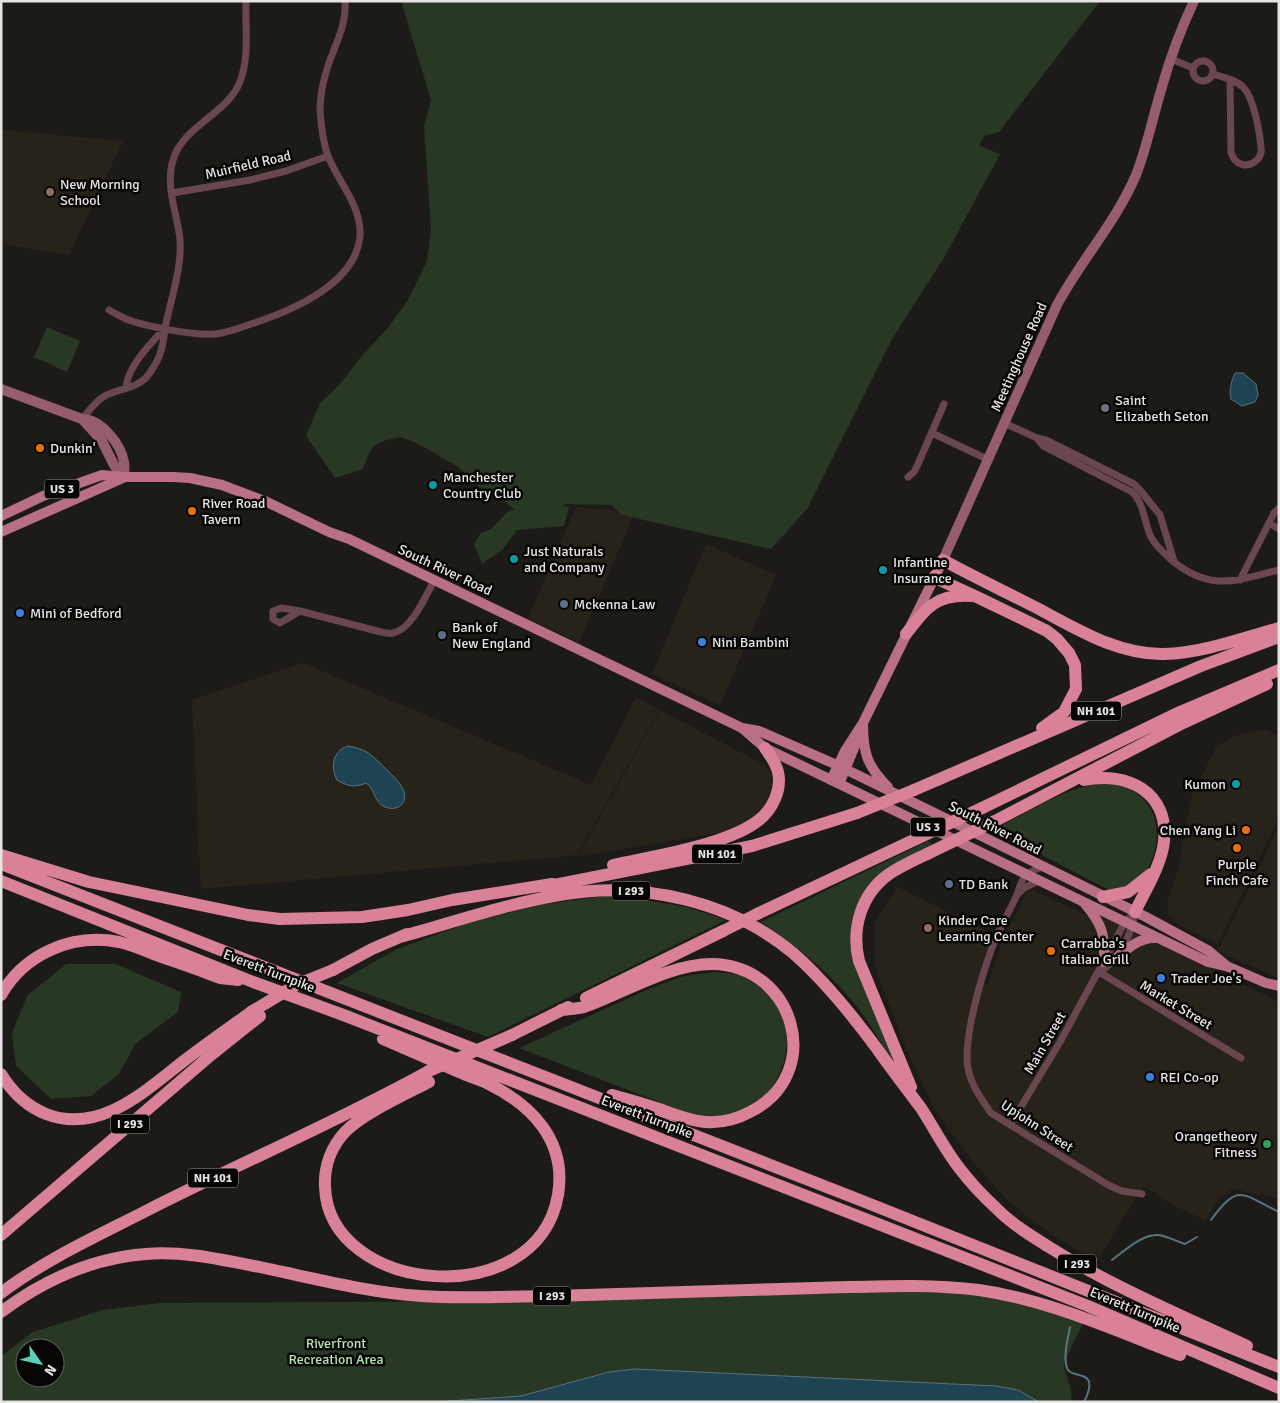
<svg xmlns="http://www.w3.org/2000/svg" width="1280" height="1403" font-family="Signika,sans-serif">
  <rect width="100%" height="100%" fill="#1c1b18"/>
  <path fill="#27231b" d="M 1,130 L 123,141 L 69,255 L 1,244 Z
    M 576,507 L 635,512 L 579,643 L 528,618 Z
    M 706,544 L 776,575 L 720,705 L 652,674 Z
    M 303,663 L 591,785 L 636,697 L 659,710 L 577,855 L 201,889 L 192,700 Z
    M 660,710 L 763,764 L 771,773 L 772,787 L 767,804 L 757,818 L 734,830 L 578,856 Z
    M 1265,729 L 1279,736 L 1279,818 L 1218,944 L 1178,925 L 1168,915 L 1167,903 L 1179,865 L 1191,798 L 1216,747 L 1234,736 Z
    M 1276,832 L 1279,834 L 1279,979 L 1218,951 Z
    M 897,887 L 995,935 L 978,982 L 988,984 L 1003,940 L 1027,892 L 1034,890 L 1084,914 L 1105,918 L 1279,1002 L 1279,1198 L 1249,1193 L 1234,1188 L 1224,1195 L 1217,1202 L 1205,1220 L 1179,1208 L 1143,1186 L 1097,1261 L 1055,1237 L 1029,1218 L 1006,1199 L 973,1162 L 935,1110 L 905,1046 L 877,972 L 874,958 L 875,922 Z"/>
  <path fill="#283824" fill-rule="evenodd" d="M 401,1 L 1100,1 L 999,132 L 984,136 L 979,146 L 1000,154 L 945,256 L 892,339 L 807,509 L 771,549 L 622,515 L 612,505 L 565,504 L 562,506 L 569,507 L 564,526 L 517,530 L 503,549 L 482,564 L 474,544 L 481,533 L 491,529 L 507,512 L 515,510 L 498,496 L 484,492 L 457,466 L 418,444 L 401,437 L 383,441 L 375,445 L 369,453 L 363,469 L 335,478 L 306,436 L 320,403 L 340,384 L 360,358 L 387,329 L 408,300 L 427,261 L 431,229 L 424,127 L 431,100 Z
    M 47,327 L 80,341 L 67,372 L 34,357 Z
    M 1117,782 C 1129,788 1140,794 1148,805 C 1166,831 1155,875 1126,889 C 1122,891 1115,890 1111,891 L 994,830 C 1023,814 1054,795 1086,786 C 1096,783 1107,783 1117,782 Z
    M 928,841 L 933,844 L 886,868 L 869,884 L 860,898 L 850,932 L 859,964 L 895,1066 C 883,1047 872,1026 858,1008 C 831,973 798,947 761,922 Z
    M 611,895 L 687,907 L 726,920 L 488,1037 L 337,983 L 397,949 L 468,923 L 539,905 Z
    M 66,964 L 116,964 L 181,992 L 178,1012 L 135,1044 L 119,1074 L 91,1096 L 51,1099 L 16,1066 L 12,1033 L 27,996 Z
    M 715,972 C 723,973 734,973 742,976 C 747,977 753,983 758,986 C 806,1020 790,1093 738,1114 C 724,1120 707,1117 693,1115 L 519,1048 L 651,988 L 684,976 Z
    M 982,1290 L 1087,1319 L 1081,1327 L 1064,1363 C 1064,1377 1074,1387 1071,1402 L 1039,1402 L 1018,1390 L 996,1386 L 635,1369 L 609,1372 L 521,1396 L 435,1402 L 1,1402 L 1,1356 L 33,1332 L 103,1310 L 160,1303 L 486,1301 L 636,1295 ZM 25,1348 L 55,1348 L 55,1378 L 25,1378 Z"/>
  <path fill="#1e4353" stroke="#5a737e" d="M 1235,373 L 1243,373 L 1256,384 L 1258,395 L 1255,402 L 1242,406 L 1231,399 C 1229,389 1231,382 1235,373 Z
    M 348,746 C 355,747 361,749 367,752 C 375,758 399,780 403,789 C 409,803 398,812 385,807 C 374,803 375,788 366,783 C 355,788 347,786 337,780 C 330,766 333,751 348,746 Z
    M 635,1369 L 996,1386 L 1018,1390 L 1039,1402 L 435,1402 L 521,1396 L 609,1372 Z"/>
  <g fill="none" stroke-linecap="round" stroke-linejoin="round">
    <path stroke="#5a737e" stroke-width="2" d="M 1211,1220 C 1239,1181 1243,1195 1279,1212
      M 1112,1260 C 1124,1251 1142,1234 1158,1235 C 1167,1236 1176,1241 1185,1244 L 1197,1237
      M 1070,1327 C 1068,1337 1062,1360 1068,1370 C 1073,1379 1101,1368 1084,1402"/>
    <path stroke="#6a474f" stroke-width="7" d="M 1171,59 L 1193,68
      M1193 71a10 10 0 1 1 20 0a10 10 0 1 1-20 0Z
      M 1213,74 C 1223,77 1237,80 1244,88 C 1254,99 1260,134 1261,148 C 1262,152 1260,156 1258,159 C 1248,169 1235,166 1231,152 L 1230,80
      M 172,193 L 250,180 L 286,171 L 328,156
      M 109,310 C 114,313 120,316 126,319 C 143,326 196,336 215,334 C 227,333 239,328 251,324 C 291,311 356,284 360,236 C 362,206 338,182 328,156 C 323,142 321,125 320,111 C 320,96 323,81 328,66 C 335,45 347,24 345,1
      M 126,387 C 128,366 151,343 165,328
      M 82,419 C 89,411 95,402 103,397 C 118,388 139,389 149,374 C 153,368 158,361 160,354 C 163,346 164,337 165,328 C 171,298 182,269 180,239 C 177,213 165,186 173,160 C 183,126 225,115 239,84 C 250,59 245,28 246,1
      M 1004,423 L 1037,438 L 1046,440 L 1134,484 L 1140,490 L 1160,515 L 1174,561
      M 932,433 L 987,459
      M 1037,438 L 1043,446 L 1132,492 C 1144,503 1144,522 1151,537 C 1156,547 1166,555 1174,562 C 1212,592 1237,580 1279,570
      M 908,477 L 914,472 L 918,464 L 944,404
      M 1269,523 L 1279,529
      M 1240,580 L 1274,513 L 1279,508
      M 281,608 L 300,611 L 280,623 L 273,619 L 273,611 Z
      M 300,611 L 381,632 C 385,633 389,634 393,633 C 412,629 425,597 434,581
      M 1042,867 C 1036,869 1029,872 1025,876 C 1020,883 1019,890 1016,897 C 1010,910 1003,922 997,935 C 984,967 967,1023 967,1058 C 967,1079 979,1096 991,1113 L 1110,1186 L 1122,1191 L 1142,1194
      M 1018,894 L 1024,888 L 1038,881
      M 1099,972 L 1241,1058
      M 1099,972 C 1119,962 1132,933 1135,912
      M 1010,1125 L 1060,1042 L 1125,922 L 1135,912"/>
    <path stroke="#965e6c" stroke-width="10" d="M 1,389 L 82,419 C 101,419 121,444 124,462 C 125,467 124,472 124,477
      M 82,419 L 102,441 L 114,465 L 124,477
      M 943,560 L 1057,305 C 1081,260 1116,222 1136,175 C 1147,147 1153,116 1162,87 C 1170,58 1181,29 1194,1"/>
    <path stroke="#b97082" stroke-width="10" d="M 1,516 L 43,496 L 102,475 L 124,477 L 173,477 L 190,478 L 222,485 L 267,502 L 329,532 L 349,539 L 742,728 L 765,748 L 1208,962 L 1229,967 L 1266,983 L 1279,986
      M 1,532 L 123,478
      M 863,723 C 863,753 867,766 888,787
      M 742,728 L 759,731 L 837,765 L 1146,917 L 1209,951 L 1228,967
      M 831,780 L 845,751 L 863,723 L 943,560
      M 839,784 L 857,741
      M 1085,904 C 1103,925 1105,935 1104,962
      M 1114,960 C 1127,949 1139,937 1156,938"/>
    <path stroke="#d88197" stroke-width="12" d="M 943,560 C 974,577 1006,592 1037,608 C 1077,629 1118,655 1164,654 C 1203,653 1242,638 1279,628
      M 935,576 L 942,581 L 977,597 L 1047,631 L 1057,639 L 1069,653 L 1075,665 L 1076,689 L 1064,712 L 1042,728
      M 906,634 C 926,608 936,594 971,596
      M 1084,780 C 1127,771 1169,792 1164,841 C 1162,864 1145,891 1135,912
      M 914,790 L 1201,666 L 1279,637
      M 982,808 L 1180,712 L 1279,670
      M 995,821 L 1183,723 L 1267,684
      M 1,855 L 89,882 L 248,915 L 280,919 L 362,917 L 408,910 L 452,900 L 552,884
      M 1,864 L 865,1202 L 1279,1367
      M 613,865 C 653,856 728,845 759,820 C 773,809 782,789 778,772 C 776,763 770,755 765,748
      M 1,881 L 253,982 L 346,1016 L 1088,1306 L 1279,1388
      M 544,887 L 752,846 L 857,813
      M 1103,897 L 1128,892 L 1151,874
      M 757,914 L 916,839
      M 400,937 C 454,922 509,903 565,894 C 643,881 732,902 793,953 C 825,981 853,1016 878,1050 C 892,1070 907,1089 921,1108 C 934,1128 945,1150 960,1169 C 970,1182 983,1196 995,1207 C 1010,1223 1030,1235 1049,1247 C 1111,1286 1180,1315 1247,1346
      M 333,970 L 372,949 L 407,934
      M 1,995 C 24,954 72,933 119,942 C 132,945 146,951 159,956 C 179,963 200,970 220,978 L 238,980
      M 586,998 L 723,931
      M 561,1010 C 568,1009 577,1009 584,1007 C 624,993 669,964 712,964 C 795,965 826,1074 750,1112 C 737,1119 721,1123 706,1122 C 689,1121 672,1113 656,1108 C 641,1103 627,1099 612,1095
      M 512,1035 L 568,1007
      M 383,1039 C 408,1050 434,1061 459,1072 C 468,1076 478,1079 487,1083 C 532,1105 567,1141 558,1195 C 537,1314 329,1295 325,1187 C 324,1167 331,1147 345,1132 C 362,1114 406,1094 429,1082
      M 1,1074 C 12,1092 26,1106 46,1114 C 100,1135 146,1090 185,1060 C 207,1043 229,1028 251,1012
      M 911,1087 L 859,961 C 851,929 861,894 889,874 C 901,866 914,860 927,854
      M 1,1235 L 211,1055 L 260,1016
      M 1,1293 C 46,1259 97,1236 146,1211 C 240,1163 337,1122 429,1071
      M 1,1312 C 44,1280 92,1258 146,1254 C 183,1251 218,1259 254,1266 C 309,1277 364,1292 421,1296 C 465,1299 510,1296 554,1296 C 641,1294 728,1291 815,1288 C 869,1287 924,1283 979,1290 C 1049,1300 1114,1330 1180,1355"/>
    <path stroke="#d88197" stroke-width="12" d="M 857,813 L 914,790
      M 916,839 L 982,808
      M 927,854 L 995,821
      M 723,931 L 757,914
      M 251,1012 L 296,985 L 333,970
      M 429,1071 L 512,1035"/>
  </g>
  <g fill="#8d6e63" stroke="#070605" stroke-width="2">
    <circle cx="50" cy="192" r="5"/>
    <circle cx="928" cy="928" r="5"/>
  </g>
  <circle fill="#6b7280" stroke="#070605" stroke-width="2" cx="1105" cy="408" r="5"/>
  <g fill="#e8710a" stroke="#070605" stroke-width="2">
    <circle cx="40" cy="448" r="5"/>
    <circle cx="192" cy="511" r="5"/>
    <circle cx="1246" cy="830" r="5"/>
    <circle cx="1237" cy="848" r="5"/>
    <circle cx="1051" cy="951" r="5"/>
  </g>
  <g fill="#0f9aa8" stroke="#070605" stroke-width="2">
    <circle cx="433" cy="485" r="5"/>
    <circle cx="514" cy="559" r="5"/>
    <circle cx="883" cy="570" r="5"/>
    <circle cx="1236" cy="784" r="5"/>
  </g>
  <g fill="#5c6f8a" stroke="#070605" stroke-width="2">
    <circle cx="564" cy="604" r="5"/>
    <circle cx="442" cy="635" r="5"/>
    <circle cx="949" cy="884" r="5"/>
  </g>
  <g fill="#3f7fe0" stroke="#070605" stroke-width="2">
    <circle cx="20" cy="613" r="5"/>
    <circle cx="702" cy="642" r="5"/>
    <circle cx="1161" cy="978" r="5"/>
    <circle cx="1150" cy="1077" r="5"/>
  </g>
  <circle fill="#2e9e5b" stroke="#070605" stroke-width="2" cx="1267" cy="1144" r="5"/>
  <g text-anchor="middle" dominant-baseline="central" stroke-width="5" stroke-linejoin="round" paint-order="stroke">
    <g fill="#070605" stroke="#a2a1a0" stroke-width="1">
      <rect x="44.5" y="479.5" width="35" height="19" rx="4"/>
      <rect x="1071" y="701.5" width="50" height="19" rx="4"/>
      <rect x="910.5" y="817.5" width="35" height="19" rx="4"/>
      <rect x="692" y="844.5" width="50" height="19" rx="4"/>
      <rect x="612" y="881.5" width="38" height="19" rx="4"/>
      <rect x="111" y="1114.5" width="38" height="19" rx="4"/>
      <rect x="188" y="1168.5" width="50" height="19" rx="4"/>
      <rect x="1058" y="1254.5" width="38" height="19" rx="4"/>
      <rect x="533" y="1286.5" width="38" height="19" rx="4"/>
    </g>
    <g font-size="12" font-weight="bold" fill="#e5e4e2">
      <text x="62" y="489">US 3</text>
      <text x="1096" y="711">NH 101</text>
      <text x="928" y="827">US 3</text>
      <text x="717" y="854">NH 101</text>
      <text x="631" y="891">I 293</text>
      <text x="130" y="1124">I 293</text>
      <text x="213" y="1178">NH 101</text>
      <text x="1077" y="1264">I 293</text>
      <text x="552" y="1296">I 293</text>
    </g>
    <g font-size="14" fill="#e5e4e2" stroke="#070605">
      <text transform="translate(248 165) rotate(-13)">Muirfield Road</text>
      <text transform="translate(1019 357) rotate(-66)">Meetinghouse Road</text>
      <text transform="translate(445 570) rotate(25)">South River Road</text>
      <text transform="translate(995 828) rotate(27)">South River Road</text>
      <text transform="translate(269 971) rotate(21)">Everett Turnpike</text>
      <text transform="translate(1176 1005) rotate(31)">Market Street</text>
      <text transform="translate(1045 1043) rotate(-60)">Main Street</text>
      <text transform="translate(647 1117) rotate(21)">Everett Turnpike</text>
      <text transform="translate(1037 1126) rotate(33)">Upjohn Street</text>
      <text transform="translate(1135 1310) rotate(23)">Everett Turnpike</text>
    </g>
    <g font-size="14" fill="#e5e4e2" stroke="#070605" text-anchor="start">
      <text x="60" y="184">New Morning<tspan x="60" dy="16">School</tspan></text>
      <text x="1115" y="400">Saint<tspan x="1115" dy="16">Elizabeth Seton</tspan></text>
      <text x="50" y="448">Dunkin'</text>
      <text x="443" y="477">Manchester<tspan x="443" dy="16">Country Club</tspan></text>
      <text x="202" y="503">River Road<tspan x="202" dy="16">Tavern</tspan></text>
      <text x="524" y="551">Just Naturals<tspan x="524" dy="16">and Company</tspan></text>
      <text x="893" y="562">Infantine<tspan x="893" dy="16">Insurance</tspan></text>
      <text x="574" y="604">Mckenna Law</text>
      <text x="30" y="613">Mini of Bedford</text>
      <text x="452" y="627">Bank of<tspan x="452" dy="16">New England</tspan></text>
      <text x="712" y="642">Nini Bambini</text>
      <text x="1226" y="784" text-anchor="end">Kumon</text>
      <text x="1236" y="830" text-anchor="end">Chen Yang Li</text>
      <text x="1237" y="864" text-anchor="middle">Purple<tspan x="1237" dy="16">Finch Cafe</tspan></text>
      <text x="959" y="884">TD Bank</text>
      <text x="938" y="920">Kinder Care<tspan x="938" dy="16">Learning Center</tspan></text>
      <text x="1061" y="943">Carrabba's<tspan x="1061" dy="16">Italian Grill</tspan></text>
      <text x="1171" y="978">Trader Joe's</text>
      <text x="1160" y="1077">REI Co-op</text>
      <text x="1257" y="1136" text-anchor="end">Orangetheory<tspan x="1257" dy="16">Fitness</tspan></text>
    </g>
    <g font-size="14" fill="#b7e0af" stroke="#070605">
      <text x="336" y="1343">Riverfront<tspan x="336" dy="16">Recreation Area</tspan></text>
    </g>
  </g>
  <rect width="1280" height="1403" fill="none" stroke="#e5e4e2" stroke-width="5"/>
  <g transform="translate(40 1363) rotate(124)"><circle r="24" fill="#070605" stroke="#605f5d"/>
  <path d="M0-4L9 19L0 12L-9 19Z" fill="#5dceb8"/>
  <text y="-8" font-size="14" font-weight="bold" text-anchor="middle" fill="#e5e4e2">N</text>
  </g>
</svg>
